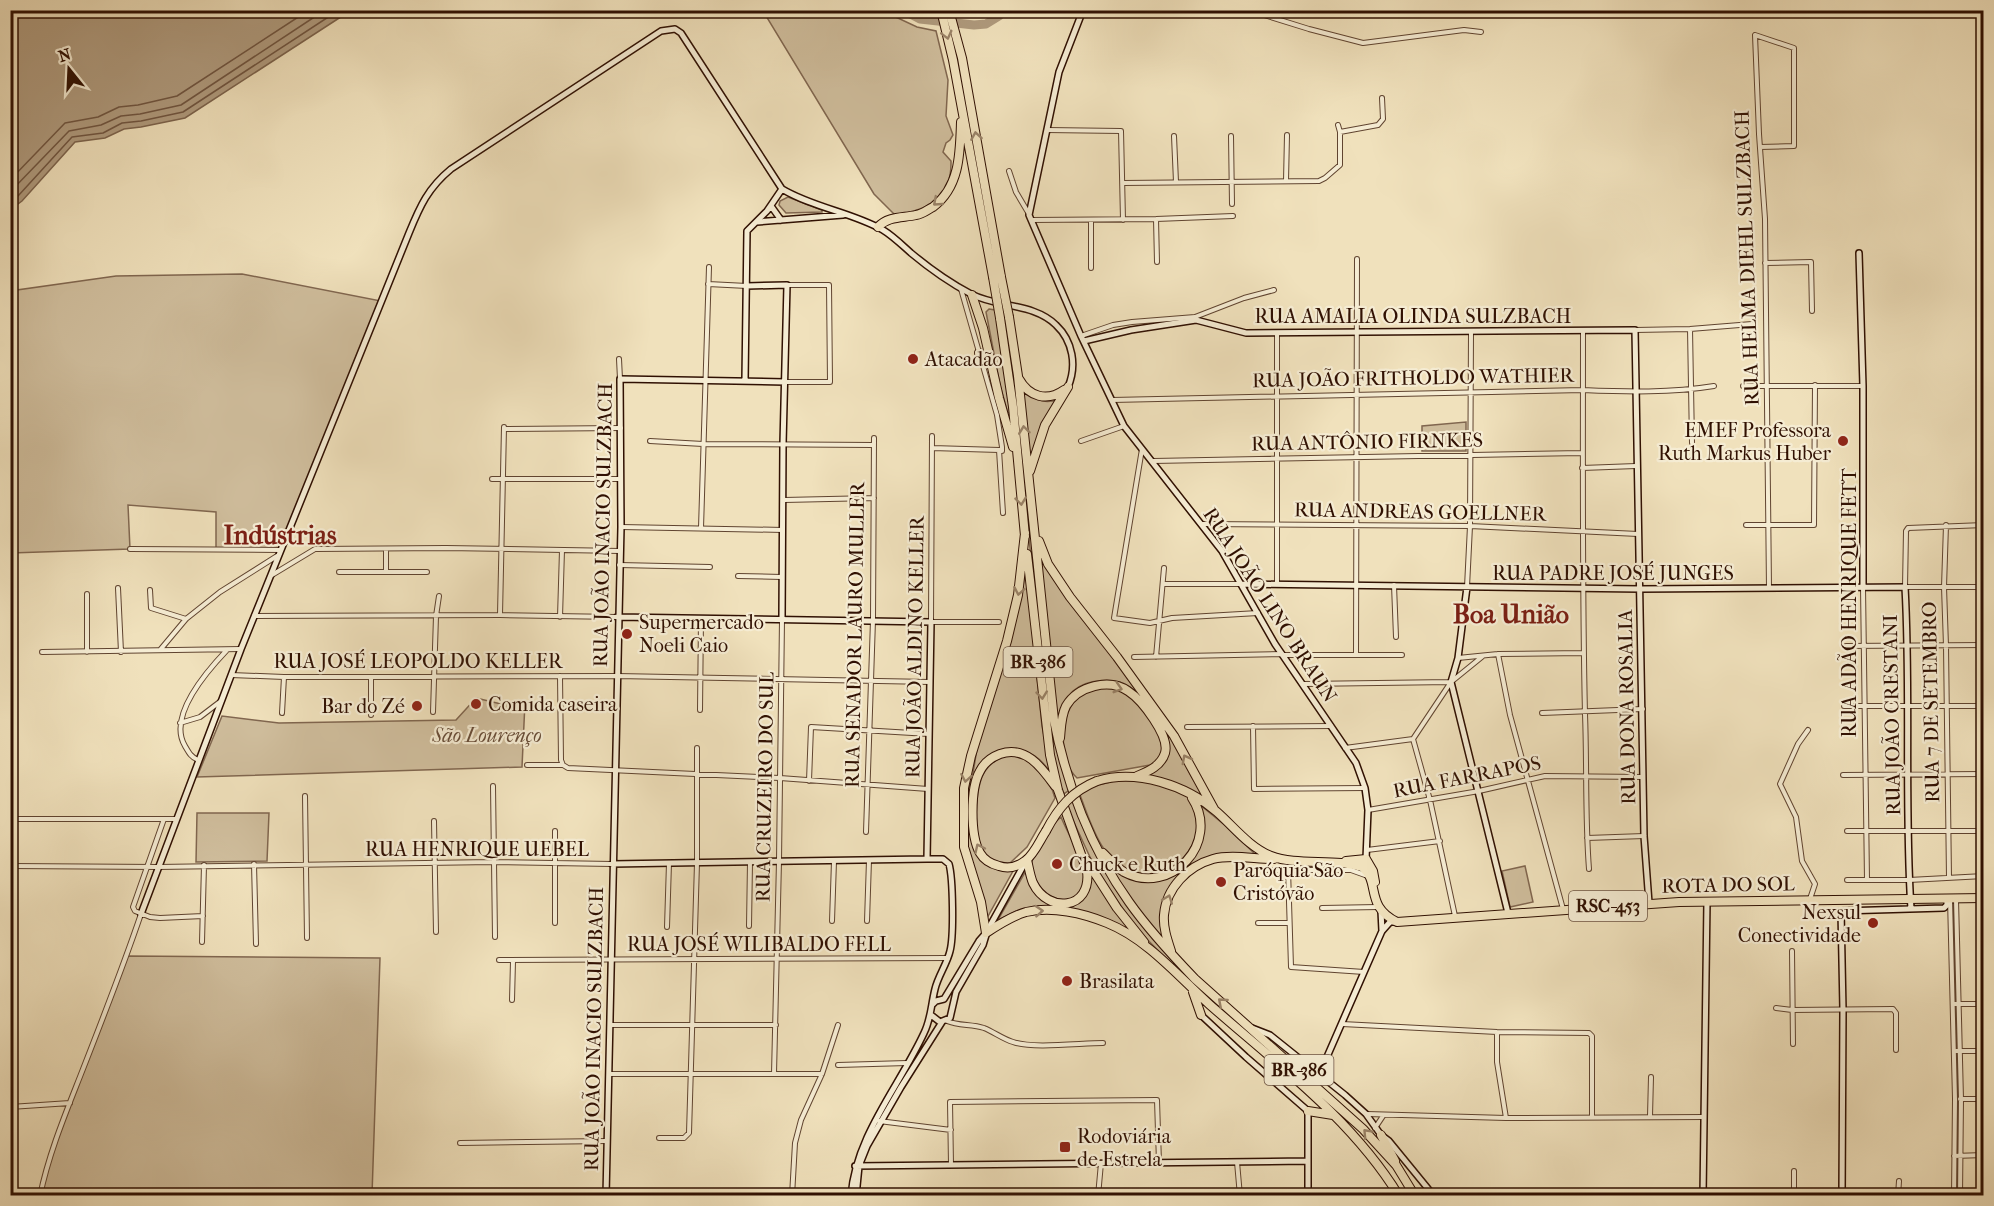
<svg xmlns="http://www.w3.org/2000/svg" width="1994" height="1206" font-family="'IM FELL French Canon',serif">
  <rect width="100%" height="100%" fill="#f0e1bc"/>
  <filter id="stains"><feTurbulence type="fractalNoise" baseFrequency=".00333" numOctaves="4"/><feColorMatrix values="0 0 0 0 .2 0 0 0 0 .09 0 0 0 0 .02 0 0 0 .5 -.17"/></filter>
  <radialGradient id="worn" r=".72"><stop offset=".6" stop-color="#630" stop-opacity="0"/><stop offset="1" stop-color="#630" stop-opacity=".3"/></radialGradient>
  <path fill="#cfbd9c" stroke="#80664f" stroke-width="1.5" d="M 763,11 L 883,11 L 917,27 L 936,31 L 948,80 L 946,116 L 953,135 L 950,140 L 946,143 L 943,152 L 951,161 C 952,199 928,210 895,215 L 874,194 Z
    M 788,197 L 822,210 L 822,212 L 786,213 L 779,205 L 780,201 Z
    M 242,274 L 381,301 L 281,550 L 216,549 L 216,512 L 128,505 L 130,549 L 11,553 L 10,291 L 116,276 Z
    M 989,309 L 995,310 L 999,325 L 1012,428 L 1000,385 L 986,312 Z
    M 1003,317 L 1006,317 L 1011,348 L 1061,764 L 1070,790 L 1062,795 C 1043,714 1038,630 1030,548 C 1022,471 1012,394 1003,317 Z
    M 1021,386 C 1032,398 1043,406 1059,399 L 1038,436 L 1029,461 Z
    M 1466,422 L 1466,451 L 1422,451 L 1422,426 Z
    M 1039,556 L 1170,732 L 1190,774 L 1207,802 L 1146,775 L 1158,767 L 1167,739 C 1162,720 1145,699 1130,687 C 1116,676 1086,679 1073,691 C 1064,700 1061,712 1057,724 Z
    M 1026,567 L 1042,726 L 1052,775 C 1043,760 1028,747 1009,750 C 1001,752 985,766 977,771 L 972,840 C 974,847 975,854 980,859 C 988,865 1004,871 1013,871 L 987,918 L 966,846 L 967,809 L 977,749 L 1022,593 Z
    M 1101,688 C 1109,688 1117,689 1124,692 C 1135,696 1159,727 1163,738 C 1166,749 1160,761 1150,765 L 1077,778 C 1058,760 1060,718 1076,699 C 1083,692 1092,690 1101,688 Z
    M 476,698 L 501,704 L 525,702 L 522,767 L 197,777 L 222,716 L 279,723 L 456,720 Z
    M 1008,755 C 1032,757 1049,776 1055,798 L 1027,847 L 1010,863 C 1001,863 990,862 984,854 C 972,838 975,787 985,771 C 991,762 998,758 1008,755 Z
    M 1118,780 C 1141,782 1170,780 1188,797 C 1193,802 1194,808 1195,814 C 1200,828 1196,841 1188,852 C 1165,884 1126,882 1104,849 C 1093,833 1087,813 1080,795 L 1087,788 Z
    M 1073,800 L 1142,924 L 1309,1082 L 1307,1086 L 1182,975 L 1136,928 L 1095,868 L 1066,805 Z
    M 1199,804 L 1227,827 L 1257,856 L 1210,857 L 1193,864 L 1175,879 L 1166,895 L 1166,943 L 1131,900 L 1104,856 L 1117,869 L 1152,880 L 1190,859 L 1202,816 Z
    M 197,813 L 269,813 L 267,861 L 196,862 Z
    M 1061,817 C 1067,832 1085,863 1085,878 C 1086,909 1047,906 1035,878 C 1033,873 1030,870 1031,864 C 1033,857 1038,850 1042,844 C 1047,834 1052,824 1061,817 Z
    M 1525,866 L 1533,902 L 1510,907 L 1502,871 Z
    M 1027,869 L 1053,904 L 1085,896 L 1090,883 L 1089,869 L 1144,944 L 1103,918 L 1029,909 L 1016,911 L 998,920 Z
    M 127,956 L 380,958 L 372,1195 L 40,1196 L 44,1180 L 69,1103 Z"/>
  <path fill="#af9a7d" stroke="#7c634c" stroke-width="1.5" d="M 27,10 L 350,10 L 350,11 L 185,118 L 141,127 L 124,129 L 105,138 L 75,142 L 22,201 L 11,209 L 11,25 Z"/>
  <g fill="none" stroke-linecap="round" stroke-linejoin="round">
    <path stroke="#705540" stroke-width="1.5" d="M 10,180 L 65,123 L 98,117 L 119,107 L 138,105 L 177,96 L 309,10
      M 10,192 L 69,131 L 101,125 L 121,116 L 140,114 L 181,105 L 325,10
      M 10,202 L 18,196 L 72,137 L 103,133 L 122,123 L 141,121 L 183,112 L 339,10"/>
    <path stroke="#af9a7d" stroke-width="9" d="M 903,10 L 920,19 L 974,25 L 986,24 L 999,16 L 1003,10"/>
    <g stroke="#604430" stroke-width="6">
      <path id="street" d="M 1248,10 L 1309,29 L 1363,43 L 1464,30 L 1481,32
        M 1338,125 L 1340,132
        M 1047,130 L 1121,131 L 1123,220
        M 1174,136 L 1176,182
        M 1231,136 L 1232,204
        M 1760,147 L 1794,146 L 1794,48 L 1755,35 L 1759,134 L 1765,219 L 1769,588
        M 1009,171 L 1016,192 L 1029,214
        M 1286,181 L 1287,135
        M 1123,183 L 1319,181 L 1325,178 L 1340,165 L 1340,132 L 1378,125 L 1383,119 L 1382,98
        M 1156,219 L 1157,262
        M 1032,220 L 1156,219 L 1233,216
        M 1765,263 L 1811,262 L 1812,311
        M 1091,268 L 1091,220
        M 708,284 L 747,286
        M 961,289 L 997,415 L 1002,447 L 1002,451 L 999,450 L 1003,513
        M 1690,329 L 1692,443
        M 1635,330 L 1690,329 L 1752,324
        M 1583,331 C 1583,459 1582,586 1585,714 C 1587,766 1585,818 1589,869
        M 1081,336 L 1113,325 L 1132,322 L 1195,317 L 1244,298 L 1274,290
        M 619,359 L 620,379
        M 785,382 L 830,382 L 829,285 L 787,285
        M 1743,386 L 1863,386
        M 1112,400 L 1583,390 C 1627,392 1671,393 1714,386
        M 504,429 L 621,428
        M 932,436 L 931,622 L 999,622
        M 650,441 L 703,444 L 873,445
        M 1081,441 L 1124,426
        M 932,448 L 999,450
        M 1142,449 L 1114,618 L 1150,623 L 1172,618 L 1258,613
        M 1153,461 L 1582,453
        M 1582,468 L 1636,466
        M 492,479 L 621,479
        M 784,500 L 874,498
        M 1202,524 L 1470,526 L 1638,534
        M 1746,525 L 1814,525 L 1815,385
        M 1946,525 L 1944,587 L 1946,646 L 1949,878
        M 1984,525 L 1908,528 L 1906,531 L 1905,587 L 1984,587
        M 621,527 L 783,530
        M 701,528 L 709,267
        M 130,549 L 281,550
        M 619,565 L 710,567
        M 339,572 L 427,572
        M 386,572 L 386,549
        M 272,575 L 315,549 L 446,548 L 620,551
        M 738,576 L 782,577
        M 1164,584 L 1241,584
        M 1277,584 L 1277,333
        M 1394,585 L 1396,637
        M 1467,587 L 1470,526 L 1471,332
        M 1863,587 L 1867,880
        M 118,588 L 121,652
        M 150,590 L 151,608 L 186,619
        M 87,594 L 87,652
        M 500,615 L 504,427
        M 254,616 L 500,615 L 617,617
        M 560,617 L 562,550
        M 1846,646 L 1984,645
        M 160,650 L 186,619 L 220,592 L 277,556
        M 42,652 L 241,649
        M 1498,654 L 1510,715 L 1563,909
        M 1283,655 L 1402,655
        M 1356,655 L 1357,259
        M 1134,657 L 1282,654
        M 1156,657 L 1164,568
        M 1458,658 L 1498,654 L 1584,653
        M 231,675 L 284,677 L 617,676 L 930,682
        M 560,676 L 561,760 L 563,765 L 568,768 L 780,778 L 928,789
        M 371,677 L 371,715
        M 1304,684 L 1451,682
        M 1844,706 L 1984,706
        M 700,710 L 701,618
        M 433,712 L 436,616 L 439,596
        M 282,713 L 284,677
        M 1542,713 L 1643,709
        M 180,723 L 200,717 L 221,701
        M 1253,726 L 1254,789 L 1365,788
        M 1187,727 L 1331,726
        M 1808,730 L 1798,744 L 1780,784 L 1796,817 L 1802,861 L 1815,884 L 1810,899
        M 1413,739 L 1430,800 L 1455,916
        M 1345,748 L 1413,739 L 1451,682 L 1483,656
        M 198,760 C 191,757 189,753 185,746 C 167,716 207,671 227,650
        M 527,765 L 563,765
        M 1843,775 L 1984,774
        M 809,781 L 811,727 L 929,734
        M 493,786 L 495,937
        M 305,796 L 307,938
        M 1368,810 L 1479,791 L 1545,776 L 1643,777
        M 10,819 L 176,819
        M 164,819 L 133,907 L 135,911 L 150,917 L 160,918 L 203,916
        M 434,821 L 436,932
        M 555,831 L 555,923
        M 1847,831 L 1984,831
        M 866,832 L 873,620 L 874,438
        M 1587,838 L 1644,836
        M 1367,850 L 1440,841
        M 254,864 L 256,944
        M 10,866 L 158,867 L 493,862 L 612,864
        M 1288,869 L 1291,967 L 1364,972
        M 1268,870 L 1351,870 L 1365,875
        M 1847,880 L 1909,880 L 1984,876
        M 1950,899 L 1955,1099 L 1954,1196
        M 1956,899 L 1961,1099 L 1960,1196
        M 1322,908 L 1378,907
        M 832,921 L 834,861
        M 867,921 L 869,860
        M 1258,923 L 1289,923
        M 749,926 L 750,862
        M 667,927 L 669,863
        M 202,942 L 204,865
        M 1792,951 L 1793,1044
        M 499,960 L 948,958
        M 512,1000 L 513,961
        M 1953,1004 L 1984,1004
        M 1776,1008 L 1792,1010 L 1893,1009 L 1896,1013 L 1896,1050
        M 947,1021 C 959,1026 971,1024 984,1028 C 994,1032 1003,1039 1013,1042 C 1032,1049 1081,1043 1103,1043
        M 1342,1024 L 1497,1032 L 1589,1033 L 1592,1036 L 1592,1116
        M 611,1025 L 776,1025
        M 1497,1032 L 1497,1062 L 1506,1118
        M 1954,1051 L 1984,1051
        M 838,1065 L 907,1063
        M 610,1074 L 822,1074
        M 774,1074 L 779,861 L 782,619
        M 1960,1099 L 1984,1099
        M 10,1107 L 70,1103
        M 1367,1114 L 1506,1118 L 1704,1117
        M 1650,1116 L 1651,1077
        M 879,1121 L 951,1130
        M 1375,1128 L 1383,1116
        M 659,1138 L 684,1138 L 689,1133 L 697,863 L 697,748
        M 460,1143 L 607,1141
        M 1954,1156 L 1984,1155
        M 1237,1162 L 1240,1196
        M 951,1165 L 950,1102 L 1157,1100 L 1159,1163
        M 40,1196 C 49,1152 67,1110 83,1069 C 103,1018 123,967 141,914
        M 792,1196 L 795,1143 L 801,1120 L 822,1074 L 838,1025
        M 1098,1196 L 1101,1163
        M 1794,1196 L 1794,1171
        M 1898,1196 L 1899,1181"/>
    </g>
    <g stroke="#301002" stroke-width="8">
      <path id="secondary" d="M 1083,10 L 1059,72 L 1029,215 L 1081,336 L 1124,426 L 1222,551 L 1275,644 L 1356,763 L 1365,788 L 1368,810 L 1366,859
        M 771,206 L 781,220
        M 757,222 L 843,215
        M 1859,253 L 1863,386 L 1863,587
        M 747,286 L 787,285 L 783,444 L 782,619
        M 1084,341 L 1131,330 L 1196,320 L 1246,333 L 1635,330 L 1644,836 L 1649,903
        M 745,381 L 747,231 L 767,211 L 782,189
        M 1242,584 L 1640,589 L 1905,587 C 1911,694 1904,802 1911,909
        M 1467,587 L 1458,658 L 1451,682 L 1508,913
        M 617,617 L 931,622 L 927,859
        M 612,864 L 927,859 L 943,859 L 949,864 C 953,878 954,936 950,951 C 947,964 938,976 935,989 C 931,1005 931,1019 924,1033 C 899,1087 856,1135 851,1196
        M 1381,911 L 1382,931
        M 1841,911 L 1843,1010 L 1842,1196
        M 1841,911 L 1944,908 L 1947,905 L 1947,898
        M 141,914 L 241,649 L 409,233 C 420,206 428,188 451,169 L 661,31 L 675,29 L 681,33 L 782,189 C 814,208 851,212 883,230 C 893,236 902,245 911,253 C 929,268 950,283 971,294 C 998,308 1034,303 1056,325 C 1073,341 1077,366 1068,387
        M 933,1004 L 936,1001 L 944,999 L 979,941 L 986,933 L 1026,861
        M 931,1015 L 940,1022 L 950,1018 L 956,992 L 983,945 L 986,935
        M 1201,1015 L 1246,1057 L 1308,1111 L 1308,1196
        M 1252,1028 L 1270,1035 L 1345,1095 L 1366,1114 L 1381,1135 L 1389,1141 L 1434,1196
        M 1323,1078 L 1323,1066 L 1382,931 L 1390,922 L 1397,922
        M 855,1166 L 1307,1161
        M 606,1196 L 621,527 L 620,379 L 785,382
        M 856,1196 L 859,1166 L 867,1146 L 901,1087 L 942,1022
        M 1703,1196 L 1707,901"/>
    </g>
    <g stroke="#301002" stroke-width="10">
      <path id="highway" d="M 941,10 L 953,60 L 993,277
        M 949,10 L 962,58 L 1001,277
        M 878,227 C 888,216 903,218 916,215 C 923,214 927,210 933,207 C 960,187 960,153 961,122
        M 972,295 L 983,328 L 999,398 L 1013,447
        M 1009,317 L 1018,376 L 1054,720 C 1066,783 1091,849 1129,902 C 1148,929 1172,955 1195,979 L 1363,1129 L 1396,1165 L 1415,1196
        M 1000,318 L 1013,407 L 1025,536
        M 979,353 L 991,364
        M 1019,379 C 1029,397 1047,402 1064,390
        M 1030,471 L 1045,425 L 1068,387
        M 1025,533 L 1018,595 L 1007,641 L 971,756 L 964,788 L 964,847 L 981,902 L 986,933 C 998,925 1012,916 1026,912 C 1052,906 1083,913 1107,923 C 1147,939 1178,976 1210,1005 C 1277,1064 1352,1119 1399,1196
        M 1039,541 L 1048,564 L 1070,597 L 1117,657 L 1174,736 L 1214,809
        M 1027,554 L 1050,755 L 1058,790 L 1087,871 C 1092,910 1048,914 1033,883 C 1030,876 1029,868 1027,860
        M 1060,738 C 1061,728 1061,716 1066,706 C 1078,686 1109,678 1128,691 C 1142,700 1170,736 1165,753 C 1161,766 1149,771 1137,776
        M 1097,781 C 1137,769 1186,785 1217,812 C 1234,827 1249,847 1271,856 C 1297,866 1336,858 1362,867 C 1381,882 1364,906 1397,922 L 1679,902 L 1984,898
        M 1046,831 C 1040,840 1034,855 1025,861 C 1017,867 1008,869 999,866 C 991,864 984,860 980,853 C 970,836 970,788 980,771 C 984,763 992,757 1000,754 C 1026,745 1042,768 1055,786
        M 1103,853 C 1110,860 1116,867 1124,872 C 1171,897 1221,842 1192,798
        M 1366,859 L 1373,871 L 1375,882
        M 1087,861 L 1117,908 L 1144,942
        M 1346,861 L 1366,859
        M 1171,951 C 1167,939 1163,927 1164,915 C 1166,888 1188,866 1213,859 C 1231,854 1255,859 1274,859
        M 1193,992 L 1201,1015
        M 1308,1111 L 1333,1115
        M 1381,1135 L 1395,1161"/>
    </g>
    <use href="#street" stroke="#f5ecd3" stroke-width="4"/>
    <use href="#secondary" stroke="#f5ecd3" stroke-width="5"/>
    <use href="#highway" stroke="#f0e1bc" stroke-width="8"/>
    <g stroke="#301002" stroke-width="10" stroke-linecap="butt">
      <path id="highway-bridge" d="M 993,277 L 1000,318
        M 1001,277 L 1009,317
        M 1046,831 C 1058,808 1072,791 1097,781"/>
    </g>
    <use href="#highway-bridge" stroke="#f0e1bc" stroke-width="8"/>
  </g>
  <defs><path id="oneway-chevron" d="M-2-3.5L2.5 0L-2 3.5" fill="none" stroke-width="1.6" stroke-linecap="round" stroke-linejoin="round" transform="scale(1.5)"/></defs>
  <g stroke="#9a8368">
    <use href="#oneway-chevron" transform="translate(947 35) rotate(76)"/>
    <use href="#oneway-chevron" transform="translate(976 136) rotate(-99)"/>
    <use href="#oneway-chevron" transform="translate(937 202) rotate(139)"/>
    <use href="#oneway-chevron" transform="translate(1024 430) rotate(-97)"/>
    <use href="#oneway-chevron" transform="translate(1021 501) rotate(84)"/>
    <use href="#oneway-chevron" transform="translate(1019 591) rotate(100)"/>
    <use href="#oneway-chevron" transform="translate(1118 688) rotate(17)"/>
    <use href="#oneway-chevron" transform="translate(1042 695) rotate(84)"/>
    <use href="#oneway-chevron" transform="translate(1186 759) rotate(-118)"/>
    <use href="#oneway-chevron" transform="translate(966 778) rotate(100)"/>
    <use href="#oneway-chevron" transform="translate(979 848) rotate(-115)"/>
    <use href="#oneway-chevron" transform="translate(1168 899) rotate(-69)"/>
    <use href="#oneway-chevron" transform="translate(1039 911) rotate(-4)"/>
    <use href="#oneway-chevron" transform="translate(1222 1002) rotate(-139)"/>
    <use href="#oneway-chevron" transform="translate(1367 1133) rotate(-133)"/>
  </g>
  <g fill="#8f2418" stroke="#f5ecd3" stroke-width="2">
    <circle cx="913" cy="359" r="6"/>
    <circle cx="1843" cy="441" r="6"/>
    <circle cx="627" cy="634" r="6"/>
    <circle cx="476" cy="704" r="6"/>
    <circle cx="417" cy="706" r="6"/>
    <circle cx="1057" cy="864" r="6"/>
    <circle cx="1221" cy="882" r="6"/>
    <circle cx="1873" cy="923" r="6"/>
    <circle cx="1067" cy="981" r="6"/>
    <rect x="1059" y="1141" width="12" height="12" rx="3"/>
  </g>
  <g text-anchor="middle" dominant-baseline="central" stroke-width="4.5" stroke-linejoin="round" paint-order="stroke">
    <g fill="#f5ecd3" stroke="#6b5241" stroke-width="1.5">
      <rect x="1003.5" y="647" width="69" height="30" rx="4.5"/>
      <rect x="1569" y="891" width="78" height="30" rx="4.5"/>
      <rect x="1264.5" y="1055" width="69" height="30" rx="4.5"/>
    </g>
    <g font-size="18" font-weight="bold" fill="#301002">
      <text x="1038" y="662">BR-386</text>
      <text x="1608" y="906">RSC-453</text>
      <text x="1299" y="1070">BR-386</text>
    </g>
    <g font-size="20" fill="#301002" stroke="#f5ecd3">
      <text transform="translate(1747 258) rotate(-92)">RUA HELMA DIEHL SULZBACH</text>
      <text x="1413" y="316">RUA AMALIA OLINDA SULZBACH</text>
      <text transform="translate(1413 378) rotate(-1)">RUA JOÃO FRITHOLDO WATHIER</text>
      <text transform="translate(1367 442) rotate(-1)">RUA ANTÔNIO FIRNKES</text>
      <text transform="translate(1420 512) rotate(1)">RUA ANDREAS GOELLNER</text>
      <text transform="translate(603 525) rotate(-89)">RUA JOÃO INACIO SULZBACH</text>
      <text x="1613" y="573">RUA PADRE JOSÉ JUNGES</text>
      <text transform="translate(1849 603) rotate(-90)">RUA ADÃO HENRIQUE FETT</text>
      <text transform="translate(1270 605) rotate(57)">RUA JOÃO LINO BRAUN</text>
      <text transform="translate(855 635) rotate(-89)">RUA SENADOR LAURO MULLER</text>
      <text transform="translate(915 647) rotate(-89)">RUA JOÃO ALDINO KELLER</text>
      <text x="418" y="661">RUA JOSÉ LEOPOLDO KELLER</text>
      <text transform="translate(1931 702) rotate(-91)">RUA 7 DE SETEMBRO</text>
      <text transform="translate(1627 707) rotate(-91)">RUA DONA ROSALIA</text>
      <text transform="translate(1892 715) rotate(-91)">RUA JOÃO CRESTANI</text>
      <text transform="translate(1467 777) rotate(-11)">RUA FARRAPOS</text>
      <text transform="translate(765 787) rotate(-89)">RUA CRUZEIRO DO SUL</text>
      <text x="477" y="849">RUA HENRIQUE UEBEL</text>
      <text transform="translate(1728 885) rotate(-1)">ROTA DO SOL</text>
      <text x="759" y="944">RUA JOSÉ WILIBALDO FELL</text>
      <text transform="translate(594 1029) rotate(-89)">RUA JOÃO INACIO SULZBACH</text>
    </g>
    <g font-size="20" fill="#301002" stroke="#f5ecd3" text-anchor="start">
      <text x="925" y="359">Atacadão</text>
      <text x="1831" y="430" text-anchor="end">EMEF Professora<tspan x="1831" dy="23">Ruth Markus Huber</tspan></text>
      <text x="639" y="622">Supermercado<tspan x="639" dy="23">Noeli Caio</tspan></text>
      <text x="488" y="704">Comida caseira</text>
      <text x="405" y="706" text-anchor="end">Bar do Zé</text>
      <text x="1069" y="864">Chuck e Ruth</text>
      <text x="1233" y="870">Paróquia São<tspan x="1233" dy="23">Cristóvão</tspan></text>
      <text x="1861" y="912" text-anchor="end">Nexsul<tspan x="1861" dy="23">Conectividade</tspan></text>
      <text x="1079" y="981">Brasilata</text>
      <text x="1077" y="1136">Rodoviária<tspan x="1077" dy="23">de Estrela</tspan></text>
    </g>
    <g font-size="20" font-style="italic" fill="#684d38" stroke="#f5ecd3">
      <text x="487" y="735">São Lourenço</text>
    </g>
    <g font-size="26" font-weight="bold" fill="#7a1f14" stroke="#f5ecd3">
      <text x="280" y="535">Indústrias</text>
      <text x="1511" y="614">Boa União</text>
    </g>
  </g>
  <rect width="1994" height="1206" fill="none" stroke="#f0e1bc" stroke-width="36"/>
  <rect x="12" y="12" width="1970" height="1182" fill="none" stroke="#301002" stroke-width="3"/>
  <rect x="18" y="18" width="1958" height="1170" fill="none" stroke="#301002" stroke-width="1.5"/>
  <g transform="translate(69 69) rotate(342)" stroke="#f5ecd3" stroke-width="4.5" paint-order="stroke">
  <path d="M0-4.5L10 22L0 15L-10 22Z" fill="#301002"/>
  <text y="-9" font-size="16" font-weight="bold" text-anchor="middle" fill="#301002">N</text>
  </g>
  <rect width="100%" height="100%" filter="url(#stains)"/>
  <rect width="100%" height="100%" fill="url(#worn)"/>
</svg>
